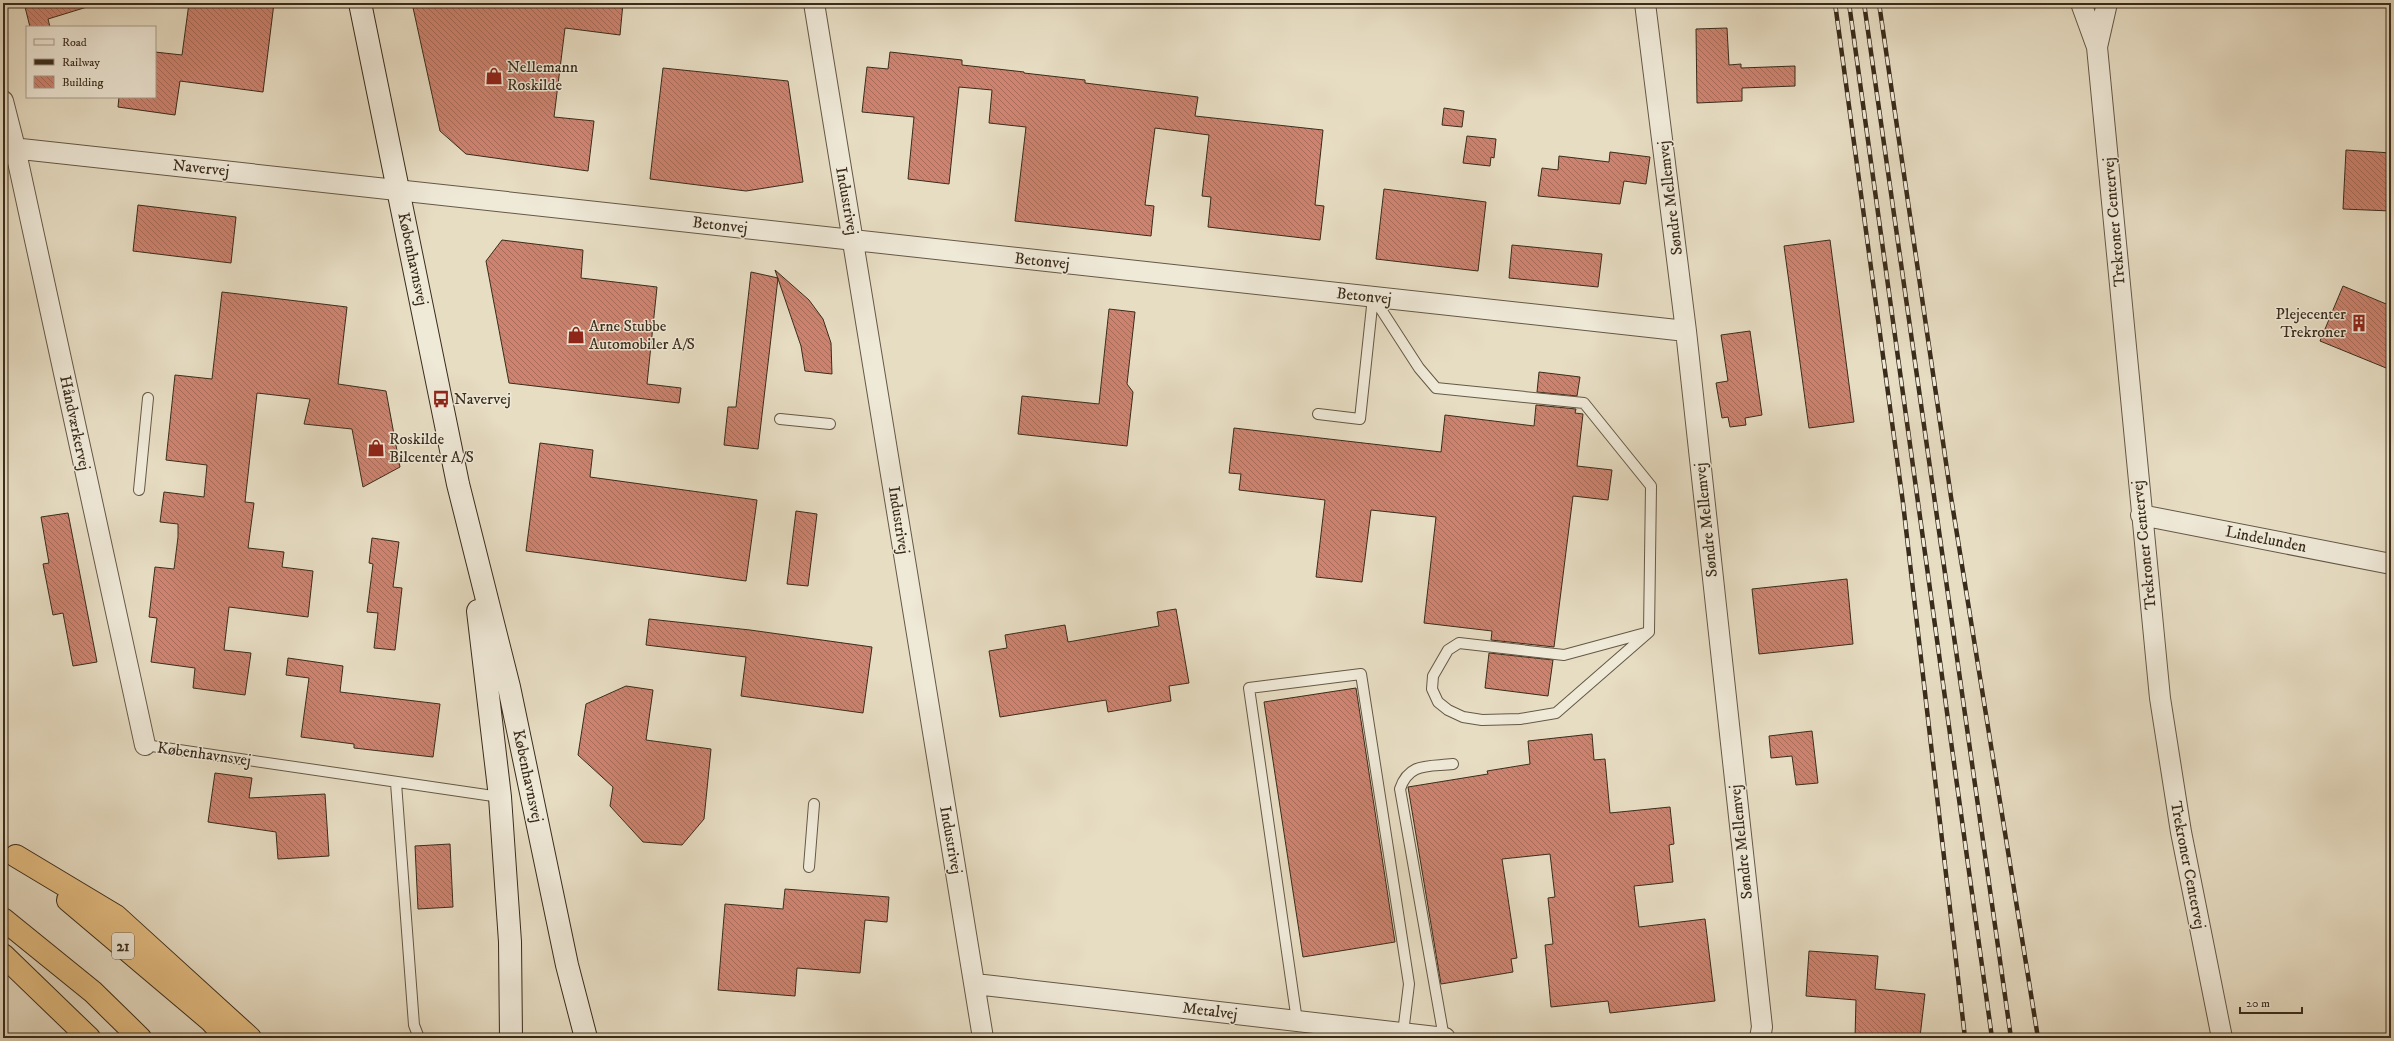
<svg xmlns="http://www.w3.org/2000/svg" width="2394" height="1041" font-family="'IM FELL DW Pica',serif">
  <defs>
    <pattern id="building-back-hatch" width="6" height="6" patternUnits="userSpaceOnUse"><rect width="6" height="6" fill="#cd836f"/><path d="M-1 5l2 2M0 0l6 6M5-1l2 2" fill="none" stroke="#a76b5a"/></pattern>
  </defs>
  <rect width="100%" height="100%" fill="#e7ddc3"/>
  <filter id="stains"><feTurbulence type="fractalNoise" baseFrequency=".005" numOctaves="4"/><feColorMatrix values="0 0 0 0 .2 0 0 0 0 .09 0 0 0 0 .02 0 0 0 .5 -.17"/></filter>
  <radialGradient id="worn" r=".72"><stop offset=".6" stop-color="#630" stop-opacity="0"/><stop offset="1" stop-color="#630" stop-opacity=".3"/></radialGradient>
  <path fill="url(#building-back-hatch)" stroke="#3a2c1b" d="M 24,3 L 86,3 L 87,7 L 48,19 L 50,27 L 30,27 Z
    M 189,3 L 274,3 L 263,92 L 180,81 L 175,115 L 118,107 L 119,97 L 155,97 L 155,52 L 182,55 Z
    M 412,3 L 623,3 L 620,35 L 565,28 L 554,117 L 594,121 L 588,171 L 466,154 L 440,131 Z
    M 1727,28 L 1729,65 L 1741,64 L 1741,68 L 1795,66 L 1795,86 L 1742,88 L 1742,101 L 1697,103 L 1696,29 Z
    M 890,52 L 962,60 L 962,65 L 1024,72 L 1024,73 L 1085,80 L 1085,83 L 1198,97 L 1195,116 L 1323,130 L 1315,205 L 1324,206 L 1320,240 L 1208,227 L 1211,197 L 1202,196 L 1209,135 L 1155,128 L 1145,205 L 1154,206 L 1151,236 L 1015,221 L 1026,127 L 989,123 L 992,90 L 959,87 L 949,184 L 908,179 L 914,117 L 862,112 L 867,67 L 888,69 Z
    M 663,68 L 788,81 L 803,182 L 746,191 L 650,179 Z
    M 1444,108 L 1464,111 L 1462,127 L 1442,125 Z
    M 1467,136 L 1496,139 L 1494,158 L 1491,157 L 1490,166 L 1463,163 Z
    M 2346,150 L 2391,153 L 2391,211 L 2343,209 Z
    M 1610,152 L 1650,157 L 1646,184 L 1624,181 L 1620,204 L 1538,196 L 1542,168 L 1558,170 L 1559,156 L 1609,162 Z
    M 1384,189 L 1486,202 L 1478,271 L 1376,259 Z
    M 138,205 L 236,217 L 231,263 L 133,251 Z
    M 502,240 L 583,250 L 581,278 L 657,287 L 647,384 L 681,388 L 679,403 L 509,383 L 486,261 Z
    M 1830,240 L 1854,422 L 1809,428 L 1784,246 Z
    M 1512,245 L 1602,254 L 1598,287 L 1509,278 Z
    M 775,270 L 809,300 L 823,319 L 831,343 L 832,374 L 805,371 L 801,346 Z
    M 751,272 L 778,278 L 758,449 L 724,445 L 728,407 L 736,407 Z
    M 2343,286 L 2391,306 L 2391,370 L 2320,341 Z
    M 222,292 L 347,307 L 338,384 L 386,391 L 400,467 L 363,487 L 352,429 L 304,424 L 310,399 L 257,393 L 245,502 L 254,503 L 248,548 L 284,552 L 282,567 L 313,571 L 308,617 L 229,607 L 224,650 L 251,653 L 245,695 L 193,688 L 195,668 L 151,662 L 157,618 L 149,617 L 155,567 L 174,569 L 178,537 L 178,524 L 160,522 L 164,492 L 204,497 L 207,465 L 166,460 L 175,375 L 212,379 Z
    M 1109,309 L 1135,312 L 1127,384 L 1133,392 L 1127,446 L 1018,434 L 1022,396 L 1099,404 Z
    M 1750,331 L 1762,415 L 1745,418 L 1746,425 L 1730,427 L 1728,417 L 1722,418 L 1716,383 L 1728,381 L 1721,335 Z
    M 1539,372 L 1580,377 L 1577,396 L 1537,392 Z
    M 1536,405 L 1576,409 L 1575,413 L 1583,414 L 1577,466 L 1612,470 L 1608,500 L 1573,496 L 1554,647 L 1491,640 L 1492,631 L 1424,623 L 1436,517 L 1371,510 L 1362,582 L 1316,577 L 1325,500 L 1239,490 L 1241,474 L 1229,473 L 1234,428 L 1441,452 L 1445,415 L 1534,426 Z
    M 540,443 L 593,450 L 590,477 L 757,500 L 746,581 L 526,551 Z
    M 796,511 L 817,514 L 808,586 L 787,584 Z
    M 68,513 L 97,662 L 73,666 L 63,613 L 53,615 L 43,564 L 49,563 L 41,517 Z
    M 372,538 L 399,542 L 393,587 L 402,588 L 395,650 L 374,648 L 378,613 L 367,612 L 373,564 L 369,563 Z
    M 1847,579 L 1853,644 L 1759,654 L 1752,589 Z
    M 1176,609 L 1189,683 L 1169,686 L 1171,701 L 1108,712 L 1106,700 L 1000,717 L 989,651 L 1007,648 L 1005,635 L 1065,625 L 1068,642 L 1159,626 L 1157,612 Z
    M 649,619 L 750,630 L 872,647 L 863,713 L 741,696 L 746,657 L 646,645 Z
    M 1489,653 L 1553,660 L 1548,696 L 1485,688 Z
    M 288,658 L 343,666 L 340,692 L 440,704 L 433,757 L 354,748 L 354,744 L 301,737 L 309,678 L 286,675 Z
    M 626,686 L 653,690 L 646,740 L 711,749 L 704,819 L 682,845 L 643,842 L 610,806 L 613,787 L 578,755 L 586,704 Z
    M 1356,688 L 1395,942 L 1303,957 L 1264,702 Z
    M 1812,731 L 1818,783 L 1796,785 L 1792,756 L 1771,758 L 1769,736 Z
    M 1592,734 L 1594,760 L 1605,759 L 1610,813 L 1670,807 L 1674,844 L 1669,845 L 1673,882 L 1634,886 L 1639,927 L 1705,919 L 1715,1001 L 1610,1013 L 1608,1001 L 1551,1007 L 1545,945 L 1553,944 L 1548,898 L 1555,897 L 1550,854 L 1502,859 L 1517,958 L 1511,959 L 1513,972 L 1441,984 L 1408,787 L 1488,774 L 1487,771 L 1530,764 L 1528,741 Z
    M 215,773 L 252,778 L 249,798 L 325,794 L 329,856 L 278,859 L 276,832 L 208,822 Z
    M 450,844 L 453,907 L 418,909 L 415,846 Z
    M 785,889 L 889,897 L 887,922 L 865,920 L 860,973 L 797,968 L 795,996 L 718,990 L 725,904 L 783,909 Z
    M 1809,951 L 1878,956 L 1875,989 L 1925,994 L 1920,1037 L 1855,1038 L 1856,1000 L 1806,996 Z"/>
  <g fill="none" stroke-linecap="round" stroke-linejoin="round">
    <g stroke="#655845" stroke-width="12">
      <path id="service" d="M 1318,414 L 1360,419 L 1373,297 L 1419,368 L 1436,388 L 1584,403 L 1651,486 L 1649,632 L 1556,713 L 1520,719 L 1482,720 L 1463,717 L 1448,710 L 1438,702 L 1432,689 L 1433,676 L 1448,650 L 1459,643 L 1564,655 L 1649,632
        M 780,419 L 830,424
        M 139,490 L 148,398
        M 145,745 L 500,797
        M 396,783 L 414,1025 L 419,1038
        M 809,867 L 814,804
        M 1297,1021 L 1249,688 L 1361,674 L 1409,984 L 1403,1033
        M 1444,1038 L 1400,789 C 1409,762 1429,767 1453,764"/>
    </g>
    <g stroke="#655845" stroke-width="22">
      <path id="minor" d="M 814,3 L 983,1038
        M 1645,3 L 1686,331 L 1762,1027 L 1760,1038
        M 2081,3 L 2097,47 L 2160,698 L 2181,832 L 2222,1038
        M 2097,47 L 2107,3
        M 3,101 L 15,148 L 145,745
        M 3,147 L 1686,331
        M 2141,515 L 2391,564
        M 975,984 L 1445,1038"/>
    </g>
    <g stroke="#3a2c1b" stroke-width="24">
      <path id="secondary" d="M 360,3 L 458,484 L 509,687 L 567,965 L 586,1038
        M 478,611 L 500,797 L 510,942 L 511,1038"/>
    </g>
    <g stroke="#3a2c1b" stroke-width="24">
      <path id="motorway" d="M 16,856 L 116,916 L 250,1038
        M 68,900 L 210,1020 L 227,1038
        M 3,919 L 93,992 L 140,1038
        M 3,955 L 89,1038"/>
    </g>
    <use href="#service" stroke="#efe9d8" stroke-width="10"/>
    <use href="#minor" stroke="#efe9d8" stroke-width="20"/>
    <use href="#secondary" stroke="#efe9d8" stroke-width="22"/>
    <use href="#motorway" stroke="#e4be82" stroke-width="22"/>
    <g stroke="#3a2c1b" stroke-width="4.5">
      <path id="rail" d="M 1835,3 L 1903,503 L 1965,1038
        M 1849,3 L 1992,1038
        M 1864,3 L 2011,1038
        M 1879,3 L 1951,497 L 2038,1038"/>
    </g>
    <use href="#rail" stroke="#efe9d8" stroke-width="3" stroke-dasharray="9" stroke-linecap="butt"/>
  </g>
  <defs>
    <g id="shop-bare" transform="scale(1.38)"><path d="M-5-2.5h2.3a2.7 3.5 0 0 1 5.4 0H5L5.5 6h-11ZM-1.5-2.5h3a1.5 2.3 0 0 0-3 0Z" fill="#8f2418" stroke="#efe9d8" stroke-width="2.5" paint-order="stroke"/></g>
    <g id="building-bare" transform="scale(1.38)"><path d="M-4-6H4V6H1V3H-1V6H-4ZM-2.5-4.3h1.7v1.8h-1.7ZM.8-4.3h1.7v1.8H.8ZM-2.5-1h1.7V.8h-1.7ZM.8-1h1.7V.8H.8Z" fill="#8f2418" stroke="#efe9d8" stroke-width="2.5" paint-order="stroke"/></g>
    <g id="bus-bare" transform="scale(1.38)"><path d="M-5-6H5V4H4V6H2V4H-2V6H-4V4H-5ZM-3.5-4V0h7V-4ZM-3.5 1.2v1.5H-2V1.2ZM2 1.2v1.5H3.5V1.2Z" fill="#8f2418" stroke="#efe9d8" stroke-width="2.5" paint-order="stroke"/></g>
  </defs>
  <g fill-rule="evenodd">
    <use href="#shop-bare" x="494" y="76"/>
    <use href="#building-bare" x="2359" y="323"/>
    <use href="#shop-bare" x="576" y="335"/>
    <use href="#bus-bare" x="441" y="399"/>
    <use href="#shop-bare" x="376" y="448"/>
  </g>
  <g text-anchor="middle" dominant-baseline="central" stroke-width="3" stroke-linejoin="round" paint-order="stroke">
    <rect fill="#efe9d8" stroke="#706554" stroke-width="1" x="112" y="933" width="22" height="26" rx="3"/>
    <g font-size="15" font-weight="bold" fill="#3a2c1b">
      <text x="123" y="946">21</text>
    </g>
    <g font-size="16" fill="#3a2c1b" stroke="#efe9d8" text-anchor="start">
      <text x="507" y="67">Nellemann<tspan x="507" dy="18">Roskilde</tspan></text>
      <text x="2346" y="314" text-anchor="end">Plejecenter<tspan x="2346" dy="18">Trekroner</tspan></text>
      <text x="589" y="326">Arne Stubbe<tspan x="589" dy="18">Automobiler A/S</tspan></text>
      <text x="454" y="399">Navervej</text>
      <text x="389" y="439">Roskilde<tspan x="389" dy="18">Bilcenter A/S</tspan></text>
    </g>
    <g font-size="16" fill="#3a2c1b" stroke="#efe9d8">
      <text transform="translate(201 168) rotate(6)">Navervej</text>
      <text transform="translate(1670 198) rotate(-97)">Søndre Mellemvej</text>
      <text transform="translate(847 201) rotate(80)">Industrivej</text>
      <text transform="translate(2114 222) rotate(-95)">Trekroner Centervej</text>
      <text transform="translate(720 225) rotate(6)">Betonvej</text>
      <text transform="translate(413 259) rotate(78)">Københavnsvej</text>
      <text transform="translate(1042 261) rotate(6)">Betonvej</text>
      <text transform="translate(1364 296) rotate(6)">Betonvej</text>
      <text transform="translate(75 423) rotate(78)">Håndværkervej</text>
      <text transform="translate(899 520) rotate(81)">Industrivej</text>
      <text transform="translate(1706 520) rotate(-96)">Søndre Mellemvej</text>
      <text transform="translate(2266 539) rotate(11)">Lindelunden</text>
      <text transform="translate(2144 545) rotate(-96)">Trekroner Centervej</text>
      <text transform="translate(204 754) rotate(8)">Københavnsvej</text>
      <text transform="translate(528 776) rotate(78)">Københavnsvej</text>
      <text transform="translate(951 840) rotate(80)">Industrivej</text>
      <text transform="translate(1741 842) rotate(-96)">Søndre Mellemvej</text>
      <text transform="translate(2188 865) rotate(79)">Trekroner Centervej</text>
      <text transform="translate(1210 1011) rotate(7)">Metalvej</text>
    </g>
  </g>
  <rect width="2394" height="1041" fill="none" stroke="#e7ddc3" stroke-width="16"/>
  <rect x="4" y="4" width="2386" height="1033" fill="none" stroke="#3a2c1b" stroke-width="2"/>
  <rect x="8" y="8" width="2378" height="1025" fill="none" stroke="#3a2c1b"/>
  <rect x="26" y="26" width="130" height="72" fill="#efe9d8" stroke="#a79d8c"/>
  <rect x="34" y="39" width="20" height="6" fill="#efe9d8" stroke="#a79d8c"/>
  <text x="62" y="46" font-size="12" fill="#3a2c1b">Road</text>
  <rect x="34" y="59" width="20" height="6" fill="#3a2c1b" stroke="#a79d8c"/>
  <text x="62" y="66" font-size="12" fill="#3a2c1b">Railway</text>
  <rect x="34" y="76" width="20" height="12" fill="url(#building-back-hatch)" stroke="#a79d8c"/>
  <text x="62" y="86" font-size="12" fill="#3a2c1b">Building</text>
  <path d="M2240 1007v6h62v-6" fill="none" stroke="#3a2c1b" stroke-width="2"/>
  <text x="2246" y="1007" font-size="12" fill="#3a2c1b" stroke="#efe9d8" stroke-width="3" paint-order="stroke">20 m</text>
  <rect width="100%" height="100%" filter="url(#stains)"/>
  <rect width="100%" height="100%" fill="url(#worn)"/>
</svg>
